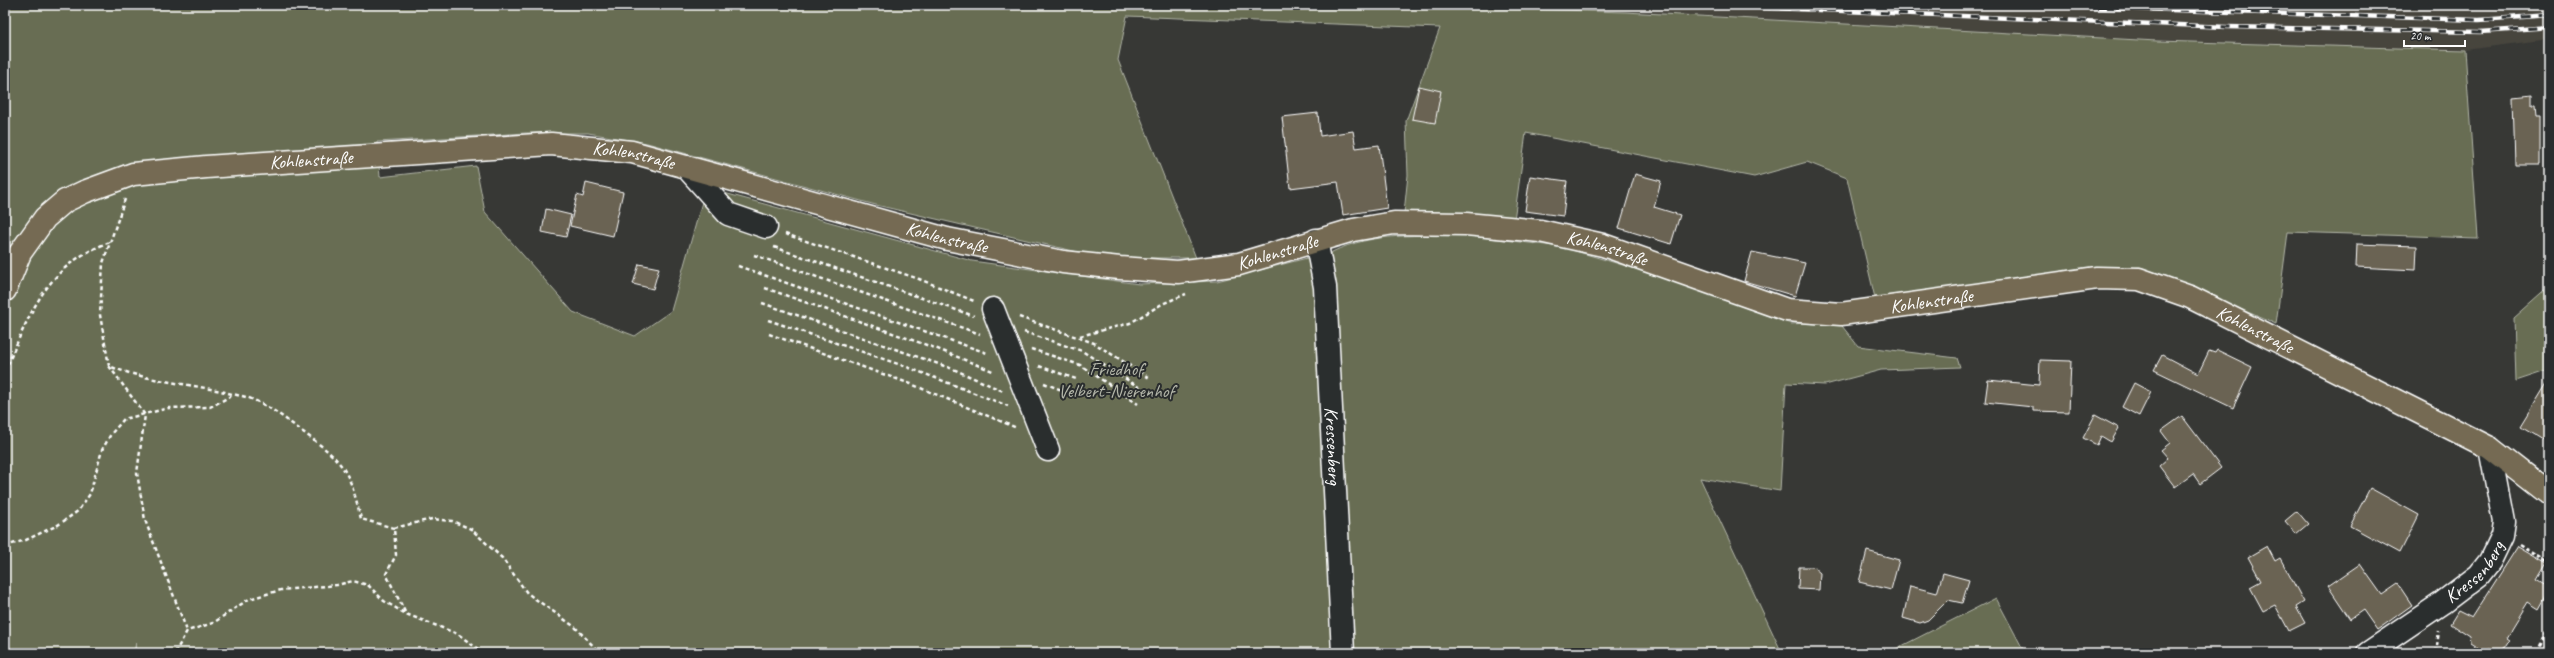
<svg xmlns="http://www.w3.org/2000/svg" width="2554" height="658" font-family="Caveat,sans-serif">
  <rect width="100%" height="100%" fill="#373835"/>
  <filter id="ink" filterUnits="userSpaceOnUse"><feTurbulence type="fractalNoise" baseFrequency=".025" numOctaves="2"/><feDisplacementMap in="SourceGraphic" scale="8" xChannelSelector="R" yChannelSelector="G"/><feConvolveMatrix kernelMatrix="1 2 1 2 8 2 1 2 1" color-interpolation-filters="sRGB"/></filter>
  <g filter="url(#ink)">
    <path fill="#47453e" d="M 1394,5 L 2344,5 L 2463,10 L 2549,5 L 2549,39 L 2465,50 L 2157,41 L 1625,12 Z"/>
    <path fill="#676d53" stroke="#b3b6a9" d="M 5,5 L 1394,5 L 1625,12 L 2157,41 L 2465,50 L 2478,238 L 2288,232 L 2276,324 L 2140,267 L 2014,280 L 1875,298 L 1847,178 L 1807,162 L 1754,177 L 1526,133 L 1514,220 L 1404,213 L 1408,175 L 1406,121 L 1440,28 L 1127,16 L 1118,60 L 1196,258 L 1131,258 L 1078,252 L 876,205 L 647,143 L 588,133 L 526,133 L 377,142 L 380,177 L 476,166 L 485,212 L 573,312 L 635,336 L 671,311 L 706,188 L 972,261 L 1139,284 L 1217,281 L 1311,257 L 1320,302 L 1337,653 L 135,653 L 136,642 L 134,653 L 5,653 Z
      M 1464,235 L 1562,247 L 1653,274 L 1791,324 L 1838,321 L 1858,346 L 1957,358 L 1960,367 L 1881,370 L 1825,385 L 1786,383 L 1780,491 L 1700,478 L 1782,653 L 1348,653 L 1325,270 L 1332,252 C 1372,232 1421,236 1464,235 Z
      M 2549,287 L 2549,370 L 2516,381 L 2514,318 Z
      M 1996,598 L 2025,653 L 1888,653 Z"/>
    <path fill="#6b6353" stroke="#fff" d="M 1419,86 L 1441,91 L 1435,123 L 1412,119 Z
      M 2532,95 L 2532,106 L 2535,106 L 2536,116 L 2540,116 L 2540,165 L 2515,165 L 2513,97 Z
      M 1318,113 L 1320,136 L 1353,131 L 1356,148 L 1379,145 L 1387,208 L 1343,215 L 1338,182 L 1290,188 L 1282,117 Z
      M 1635,174 L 1661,181 L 1654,207 L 1680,215 L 1671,244 L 1619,228 Z
      M 1530,176 L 1567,181 L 1563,216 L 1525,211 Z
      M 586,183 L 623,192 L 613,236 L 570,226 L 577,195 L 583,197 Z
      M 546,209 L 571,215 L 566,237 L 542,232 Z
      M 2357,244 L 2417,246 L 2416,270 L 2356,267 Z
      M 1752,252 L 1805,263 L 1795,296 L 1744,281 Z
      M 639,264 L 659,268 L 653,289 L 633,284 Z
      M 2217,350 L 2252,367 L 2233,408 L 2154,370 L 2162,355 L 2198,374 L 2209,351 L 2215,353 Z
      M 2040,360 L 2071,361 L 2069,412 L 2033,411 L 2033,407 L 1985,402 L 1988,380 L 2039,385 Z
      M 2549,380 L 2549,443 L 2521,426 Z
      M 2134,383 L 2151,392 L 2139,416 L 2122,407 Z
      M 2095,415 L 2119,428 L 2111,442 L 2101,436 L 2097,445 L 2083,438 Z
      M 2182,416 L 2221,468 L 2200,484 L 2193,474 L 2175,487 L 2159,466 L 2168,458 L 2161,450 L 2170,443 L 2161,431 Z
      M 2370,488 L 2419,515 L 2400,553 L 2350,526 Z
      M 2297,511 L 2308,524 L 2296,534 L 2285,521 Z
      M 2267,546 L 2275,561 L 2280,558 L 2304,602 L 2296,607 L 2305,623 L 2289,631 L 2275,605 L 2263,611 L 2250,587 L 2261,581 L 2248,557 Z
      M 2518,546 L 2547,563 L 2537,580 L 2549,587 L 2549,591 L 2539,609 L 2528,602 L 2506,638 L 2509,640 L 2501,653 L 2490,648 L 2482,650 L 2471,643 L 2470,637 L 2450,624 L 2458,611 L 2472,618 Z
      M 1867,551 L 1899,560 L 1891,590 L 1859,582 Z
      M 2360,564 L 2382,595 L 2398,584 L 2412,605 L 2377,630 L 2363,610 L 2350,619 L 2328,586 Z
      M 1799,567 L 1813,567 L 1820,573 L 1819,590 L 1798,589 Z
      M 1943,573 L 1969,580 L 1962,603 L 1948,600 L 1928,620 L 1920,623 L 1903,618 L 1910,586 L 1937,593 Z"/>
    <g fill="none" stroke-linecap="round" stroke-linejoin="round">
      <g stroke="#fff" stroke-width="25">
        <g id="minor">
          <path d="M 686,167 L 728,214 L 766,227"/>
          <path id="s1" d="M 1316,240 L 1325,287 L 1343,653"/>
          <path d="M 993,309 L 1048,450"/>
          <path id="s2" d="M 2368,653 L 2442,603 L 2479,575 L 2490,561 L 2502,536 L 2504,522 L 2490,448"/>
        </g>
      </g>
      <g stroke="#fff" stroke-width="25">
        <g id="major">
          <path id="s3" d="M 5,290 L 20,253 L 45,218 L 65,201 L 84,192 L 133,174 L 206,167 L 551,144 L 632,152 L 947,239 L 1063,262 L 1120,268 L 1178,272 L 1239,264 L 1353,230 L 1394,223 L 1466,224 L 1540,231 L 1603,245 L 1787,310 L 1841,314 L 2097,278 L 2139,279 L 2190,297 L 2490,448 L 2549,494"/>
        </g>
      </g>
      <path stroke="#fff" stroke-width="2.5" stroke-dasharray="4 3" stroke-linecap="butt" d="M 125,199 L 103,263 L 100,315 L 109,366 C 146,381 186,383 225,392 C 234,395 246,396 254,400 C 272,408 287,420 303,432 C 344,462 349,469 361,519 L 394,528 L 396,555 L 386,574 L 406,614
        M 785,234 L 919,279 L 974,301
        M 774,247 L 974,316
        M 754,255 L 980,334
        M 738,266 L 987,353
        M 765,288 L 935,348 L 995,372
        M 762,303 L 953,369 L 1003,391
        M 1019,317 L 1094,343 L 1151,379
        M 768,320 L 907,367 L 1008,406
        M 1024,332 L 1082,351 L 1148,393
        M 769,334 L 911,384 L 1017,428
        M 1080,336 L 1130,323 L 1162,304 L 1186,294
        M 1031,349 L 1080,365 L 1138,404
        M 109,366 L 145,415 L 137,473 L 145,520 L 187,631
        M 1039,366 L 1076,379
        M 5,371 C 30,313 46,265 110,242
        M 1044,383 L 1069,393
        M 394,528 L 432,519 L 452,521 L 471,529 L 502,558 L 527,593 L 575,627 L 600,653
        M 2520,544 L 2549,562
        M 5,546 L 26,540 L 58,525 L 78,511 L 90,494 L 102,450 L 111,434 L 124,419 L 169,408 L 210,407 L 233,395
        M 175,653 L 187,631 L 213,623 L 249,599 L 281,590 L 337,585 L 353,581 L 368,585 L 384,601 L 406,614 L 458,634 L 483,653
        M 2436,653 L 2439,631
        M 2537,653 L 2549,626"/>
      <use href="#minor" stroke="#2a2d2e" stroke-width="22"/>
      <use href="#major" stroke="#746b52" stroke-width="22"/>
      <g stroke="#fff" stroke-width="4.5">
        <path id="rail" d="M 1700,5 L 2227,27 L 2481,32 L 2549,27
          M 2017,5 L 2479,20 L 2549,15"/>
      </g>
      <use href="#rail" stroke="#2a2d2e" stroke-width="3" stroke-dasharray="9" stroke-linecap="butt"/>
    </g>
  </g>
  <g text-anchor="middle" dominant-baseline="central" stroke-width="4" stroke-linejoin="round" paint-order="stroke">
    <g font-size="19" fill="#fff" stroke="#2a2d2e">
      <text stroke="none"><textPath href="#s3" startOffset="685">Kohlenstraße</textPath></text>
      <text stroke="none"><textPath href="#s3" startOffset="361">Kohlenstraße</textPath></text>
      <text stroke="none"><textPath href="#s3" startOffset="1009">Kohlenstraße</textPath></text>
      <text stroke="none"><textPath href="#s3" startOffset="1681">Kohlenstraße</textPath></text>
      <text stroke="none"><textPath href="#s3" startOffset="1345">Kohlenstraße</textPath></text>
      <text stroke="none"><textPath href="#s3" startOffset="2017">Kohlenstraße</textPath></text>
      <text stroke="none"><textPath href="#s3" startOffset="2353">Kohlenstraße</textPath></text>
      <text stroke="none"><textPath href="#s1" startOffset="207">Kressenberg</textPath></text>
      <text stroke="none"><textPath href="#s2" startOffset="135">Kressenberg</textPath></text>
    </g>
    <g font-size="19" fill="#b3b6a9" stroke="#2a2d2e">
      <text x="1116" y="369">Friedhof<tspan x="1116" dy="22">Velbert-Nierenhof</tspan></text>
    </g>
  </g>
  <rect width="2554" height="658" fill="none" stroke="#2a2d2e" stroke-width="20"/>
  <rect x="10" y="10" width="2534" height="638" fill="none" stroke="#fff" stroke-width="1.5" filter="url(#ink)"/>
  <path d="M2404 40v6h61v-6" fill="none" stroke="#ffffff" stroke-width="2"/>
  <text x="2410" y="40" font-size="12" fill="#ffffff" stroke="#2a2d2e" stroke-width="3" paint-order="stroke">20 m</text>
</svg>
